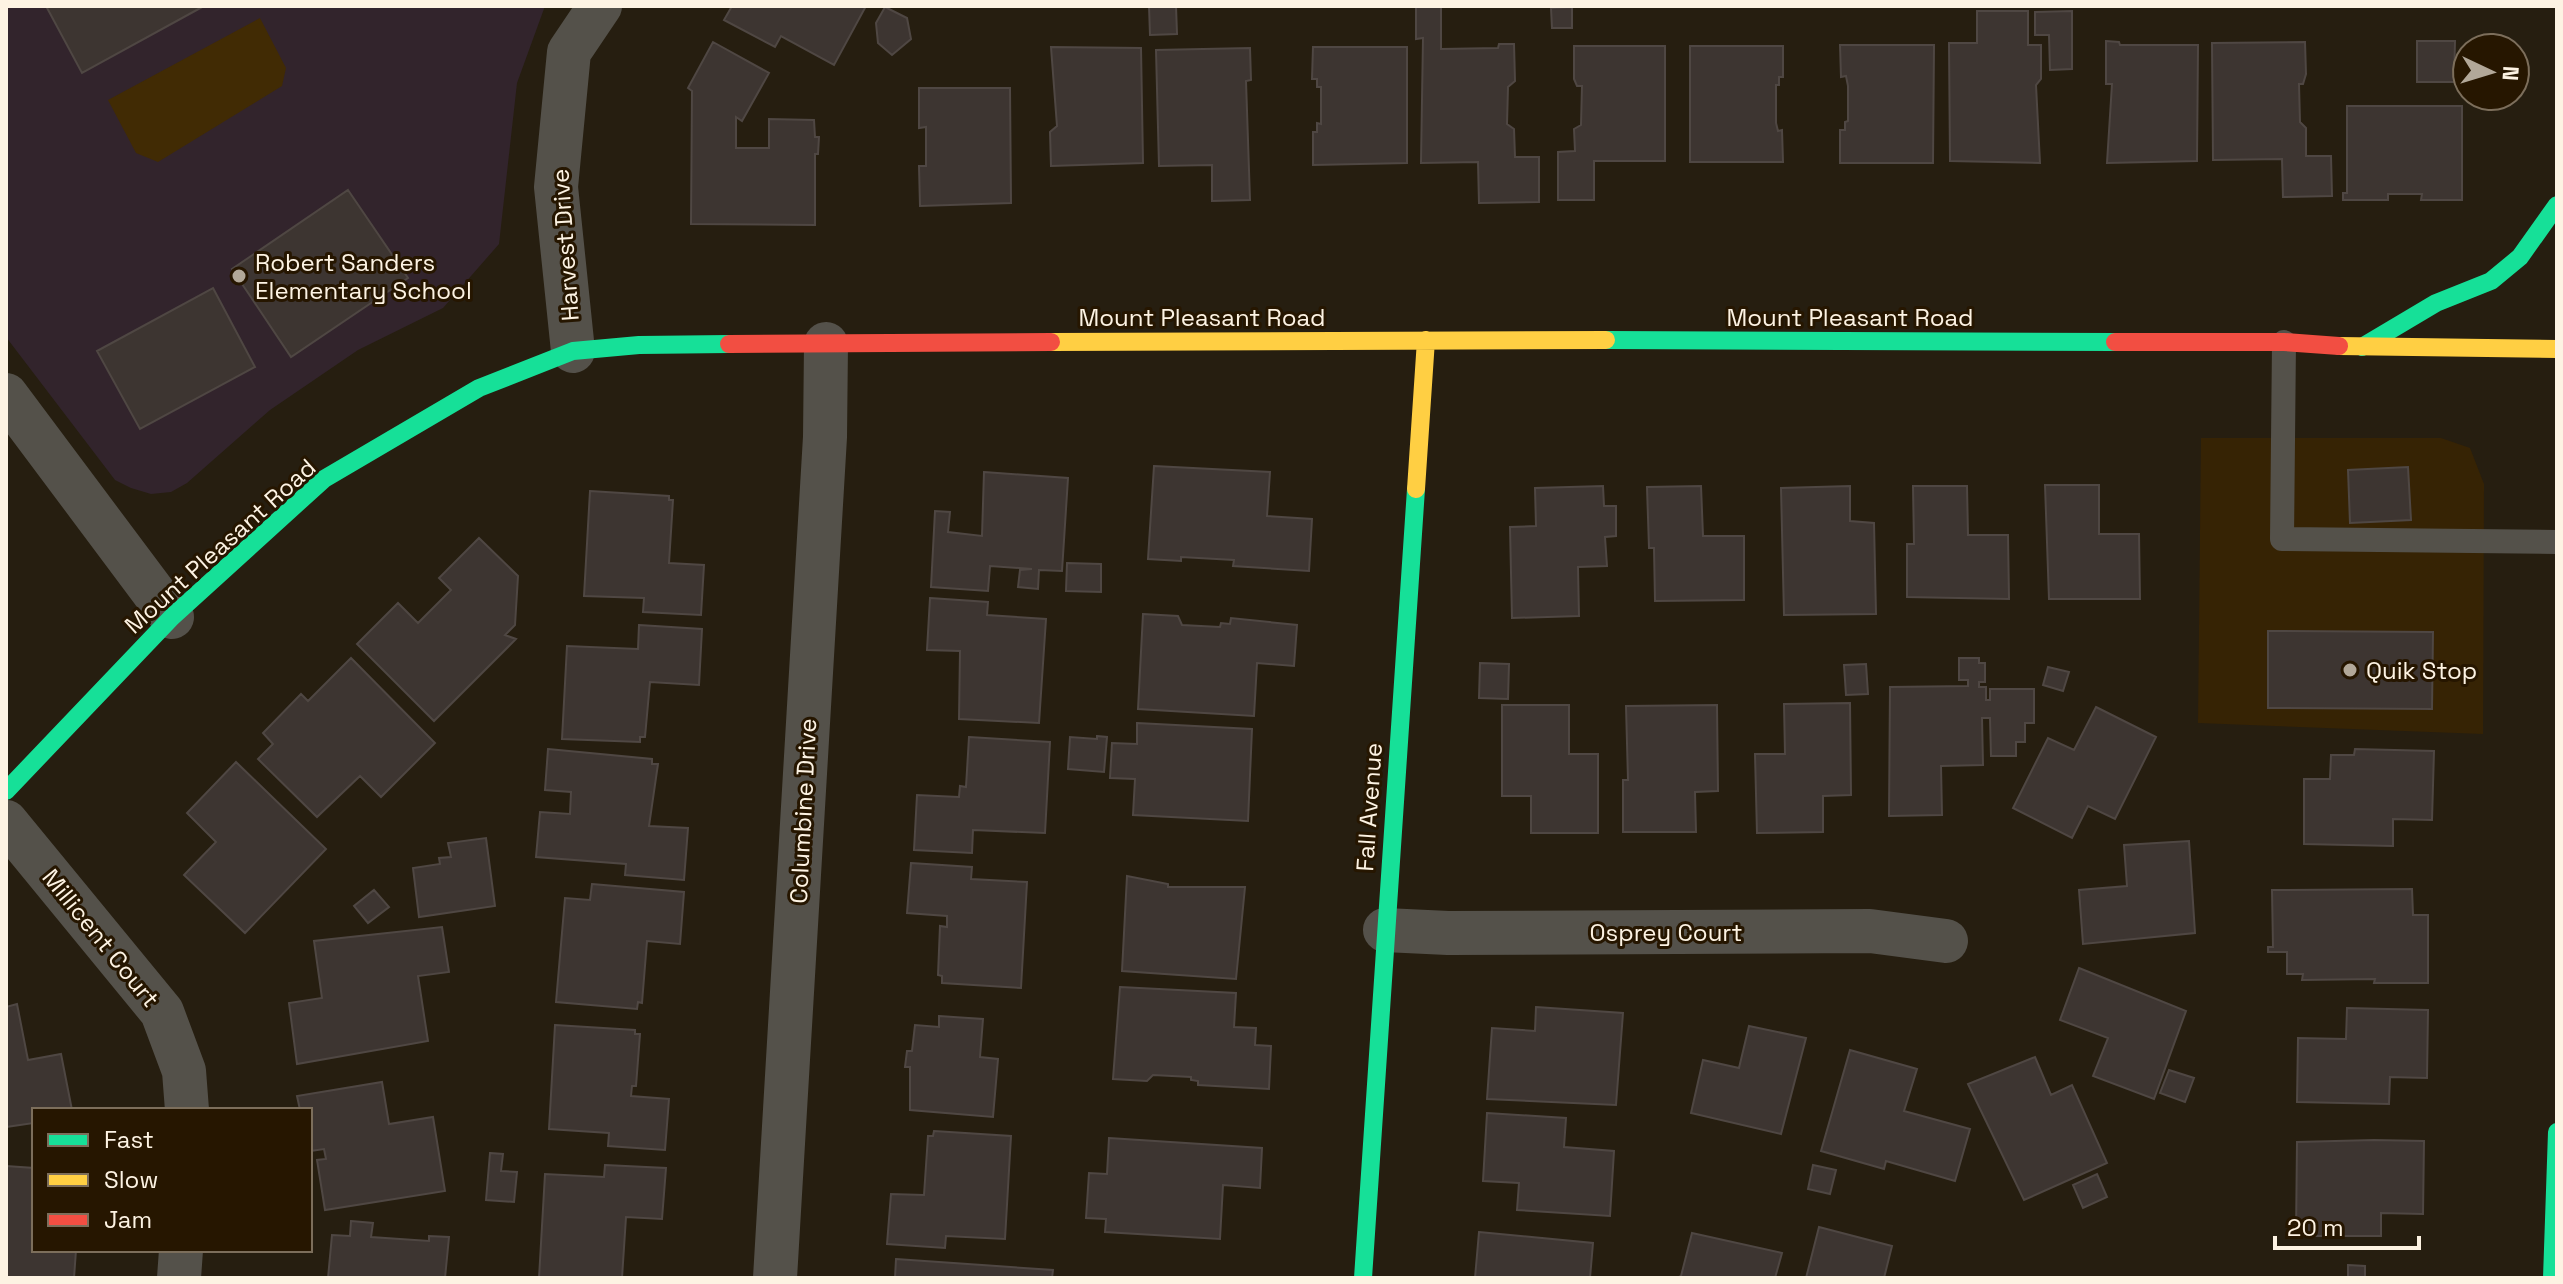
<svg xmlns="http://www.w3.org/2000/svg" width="2563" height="1284" font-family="'Space Grotesk',sans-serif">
  <rect width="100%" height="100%" fill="#261e10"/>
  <path fill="#362304" d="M 2201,438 L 2441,438 L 2470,448 L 2484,484 L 2483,734 L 2198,723 Z"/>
  <path fill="#32242c" d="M 6,6 L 545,6 L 517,83 L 499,244 L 443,308 L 358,350 L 270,410 L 187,483 L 171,492 L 151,494 L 131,488 L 115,480 L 6,337 Z"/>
  <path fill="#412b04" d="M 260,18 L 286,68 L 282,86 L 158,162 L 136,153 L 108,100 Z"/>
  <path fill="#3d3531" stroke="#4f4743" stroke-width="2" d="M 46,6 L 204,6 L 82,73 Z
    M 732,6 L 866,6 L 834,65 L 781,36 L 775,47 L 724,20 Z
    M 1149,6 L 1176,6 L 1177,34 L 1150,35 Z
    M 1416,6 L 1441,6 L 1441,49 L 1498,48 L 1499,44 L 1514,44 L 1515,81 L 1508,87 L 1507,124 L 1514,129 L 1515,157 L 1539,157 L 1539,202 L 1479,203 L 1478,162 L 1421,163 L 1423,38 L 1416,39 Z
    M 885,7 L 907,18 L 911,39 L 892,55 L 878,43 L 876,23 Z
    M 1572,7 L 1572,28 L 1552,28 L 1551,8 Z
    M 1977,11 L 2028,11 L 2028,45 L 2041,45 L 2041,79 L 2036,85 L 2040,163 L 1950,161 L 1949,43 L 1977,43 Z
    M 2072,11 L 2072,69 L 2050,70 L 2049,35 L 2035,35 L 2035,12 Z
    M 2106,41 L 2119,42 L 2120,45 L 2198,45 L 2197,161 L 2107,163 L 2112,84 L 2106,84 Z
    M 2417,41 L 2455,41 L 2454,82 L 2417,82 Z
    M 713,42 L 769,73 L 742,121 L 736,117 L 736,148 L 769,148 L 769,119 L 814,120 L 815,137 L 819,137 L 818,154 L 815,154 L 815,225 L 691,224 L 692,91 L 688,88 Z
    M 2305,42 L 2306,74 L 2303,84 L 2299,84 L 2300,122 L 2306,128 L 2306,156 L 2331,156 L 2332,196 L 2283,197 L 2282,159 L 2213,160 L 2212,43 Z
    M 1840,45 L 1934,45 L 1933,163 L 1840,163 L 1840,130 L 1845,130 L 1845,122 L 1848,121 L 1848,86 L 1846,76 L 1841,77 Z
    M 1574,46 L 1665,46 L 1665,161 L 1594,161 L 1594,200 L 1558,200 L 1558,152 L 1575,151 L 1574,129 L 1581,125 L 1582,86 L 1577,86 L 1574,79 Z
    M 1690,46 L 1783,46 L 1783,77 L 1779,77 L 1779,85 L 1776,85 L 1776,123 L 1778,131 L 1782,130 L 1783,162 L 1690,162 Z
    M 1051,47 L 1141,48 L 1143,163 L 1051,166 L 1050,132 L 1057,126 Z
    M 1313,47 L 1407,47 L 1407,163 L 1313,165 L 1313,132 L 1317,132 L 1317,123 L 1321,124 L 1321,87 L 1317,87 L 1317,79 L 1312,79 Z
    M 1250,48 L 1251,80 L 1246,81 L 1250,200 L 1212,201 L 1212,165 L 1159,166 L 1156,50 Z
    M 919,88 L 1010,88 L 1011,203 L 920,206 L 919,166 L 926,166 L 926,127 L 919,128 Z
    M 2347,106 L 2462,106 L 2462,200 L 2421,200 L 2422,194 L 2388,194 L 2388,200 L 2343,200 L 2343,193 L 2347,193 Z
    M 348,190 L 408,278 L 291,357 L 232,269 Z
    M 213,288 L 255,367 L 140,429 L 97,351 Z
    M 1154,466 L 1270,472 L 1267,516 L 1312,519 L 1309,571 L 1233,566 L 1234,560 L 1181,557 L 1181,561 L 1148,559 Z
    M 2408,467 L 2411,520 L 2350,523 L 2348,470 Z
    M 984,472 L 1068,478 L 1062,571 L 1039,570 L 1038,589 L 1018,587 L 1020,570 L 1032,569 L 990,566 L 988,591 L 931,587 L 935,511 L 950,512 L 948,532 L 982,536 Z
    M 2045,485 L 2099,485 L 2099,534 L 2139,534 L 2140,599 L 2049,599 Z
    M 1603,486 L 1604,506 L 1616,506 L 1616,536 L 1605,537 L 1607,566 L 1578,567 L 1579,616 L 1512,618 L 1510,527 L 1536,526 L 1535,488 Z
    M 1701,486 L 1703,536 L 1744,536 L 1744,600 L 1655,601 L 1654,548 L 1649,548 L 1647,487 Z
    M 1850,486 L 1850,521 L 1874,523 L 1876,614 L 1784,615 L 1781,488 Z
    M 1913,486 L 1967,486 L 1968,535 L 2008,535 L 2009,599 L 1907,597 L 1907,544 L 1914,544 Z
    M 590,491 L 669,496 L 669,500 L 673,500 L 669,563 L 704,565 L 701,615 L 643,612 L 644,598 L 584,596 Z
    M 479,538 L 518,576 L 515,625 L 505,635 L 516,639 L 434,721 L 357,644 L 398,603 L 418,623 L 451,590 L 439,578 Z
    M 1067,563 L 1101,564 L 1101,592 L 1066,591 Z
    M 930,598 L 988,602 L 987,615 L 1046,619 L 1039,723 L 959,719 L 960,651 L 927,650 Z
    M 1143,614 L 1178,616 L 1182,625 L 1220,627 L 1221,623 L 1230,624 L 1231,618 L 1297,625 L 1294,666 L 1257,663 L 1254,716 L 1138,709 Z
    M 639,625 L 702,629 L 699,685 L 650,682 L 645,737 L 640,737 L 640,742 L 562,739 L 567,646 L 638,649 Z
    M 2268,631 L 2433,632 L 2432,709 L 2268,708 Z
    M 351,658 L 435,743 L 381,797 L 360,776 L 317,817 L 258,759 L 273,744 L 263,733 L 301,694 L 308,701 Z
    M 1959,658 L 1979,658 L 1979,663 L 1985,663 L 1985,682 L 1979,682 L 1979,687 L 1986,687 L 1986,700 L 1990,700 L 1990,689 L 2034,689 L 2034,723 L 2025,723 L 2025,742 L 2016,742 L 2016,756 L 1991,756 L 1990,718 L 1982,718 L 1983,765 L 1941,766 L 1942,815 L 1889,816 L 1890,687 L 1968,686 L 1968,680 L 1959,680 Z
    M 1480,663 L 1509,664 L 1508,699 L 1479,698 Z
    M 1866,664 L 1868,694 L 1846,695 L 1844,665 Z
    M 2048,667 L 2069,672 L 2063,691 L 2043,685 Z
    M 1850,703 L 1851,795 L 1823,796 L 1823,832 L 1757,833 L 1755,754 L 1785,754 L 1784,704 Z
    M 1502,705 L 1569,705 L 1569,754 L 1598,754 L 1598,833 L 1531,833 L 1531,796 L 1502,796 Z
    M 1717,705 L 1718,791 L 1695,792 L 1696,832 L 1623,832 L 1623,780 L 1628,780 L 1626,706 Z
    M 2096,707 L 2156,737 L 2115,819 L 2088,806 L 2072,838 L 2013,808 L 2048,738 L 2074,750 Z
    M 1137,723 L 1252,729 L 1248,821 L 1133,815 L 1135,779 L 1110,778 L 1112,743 L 1137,744 Z
    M 1097,736 L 1107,737 L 1104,772 L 1068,769 L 1070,737 L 1097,739 Z
    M 969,737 L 1050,742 L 1045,833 L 973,830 L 972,853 L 914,850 L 917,795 L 959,797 L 960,786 L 966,787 Z
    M 548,749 L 652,759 L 652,764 L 658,764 L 649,826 L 688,828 L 684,880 L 625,875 L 626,864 L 536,857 L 540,812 L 570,814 L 571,792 L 545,790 Z
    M 2355,749 L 2434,751 L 2432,820 L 2393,819 L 2393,846 L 2304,844 L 2304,779 L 2330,779 L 2331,755 L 2354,755 Z
    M 236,762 L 326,849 L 245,933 L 184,875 L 216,842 L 187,813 Z
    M 486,838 L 495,906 L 419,917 L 413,868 L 440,864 L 439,858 L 451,857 L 448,843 Z
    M 2189,841 L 2195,933 L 2083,944 L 2079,890 L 2127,886 L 2124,845 Z
    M 911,863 L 972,867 L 971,879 L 1027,882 L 1021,988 L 942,983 L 942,976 L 938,975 L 940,926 L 947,927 L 947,916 L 907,913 Z
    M 1127,876 L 1168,884 L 1168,887 L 1245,887 L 1236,979 L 1122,971 Z
    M 592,884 L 684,892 L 680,944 L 647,941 L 642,1003 L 638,1002 L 637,1009 L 556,1002 L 565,898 L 590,900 Z
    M 2412,889 L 2413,915 L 2428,915 L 2428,983 L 2374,983 L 2375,979 L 2302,980 L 2303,974 L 2287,974 L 2287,952 L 2268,952 L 2268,947 L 2273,947 L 2272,890 Z
    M 374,890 L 389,907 L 368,923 L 354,906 Z
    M 442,927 L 449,972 L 418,976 L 428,1041 L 297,1064 L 289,1003 L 322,998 L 314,941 Z
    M 2079,968 L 2186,1011 L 2154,1099 L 2093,1076 L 2108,1038 L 2060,1020 Z
    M 1120,987 L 1236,993 L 1234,1027 L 1256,1028 L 1255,1045 L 1271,1046 L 1269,1089 L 1198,1085 L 1198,1081 L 1191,1080 L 1191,1077 L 1153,1075 L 1147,1081 L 1113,1079 Z
    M 17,1004 L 28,1060 L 61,1054 L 72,1110 L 34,1110 L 34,1123 L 6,1127 L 6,1007 Z
    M 1536,1007 L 1623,1013 L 1616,1105 L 1487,1099 L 1492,1028 L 1535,1031 Z
    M 2347,1008 L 2428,1010 L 2427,1078 L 2390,1077 L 2389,1104 L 2297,1102 L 2298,1038 L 2346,1039 Z
    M 939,1016 L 983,1019 L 980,1057 L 998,1059 L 993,1117 L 910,1110 L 910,1067 L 905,1067 L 907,1051 L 912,1051 L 915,1025 L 939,1027 Z
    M 555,1025 L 635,1030 L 635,1034 L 640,1034 L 636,1086 L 632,1086 L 631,1096 L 669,1099 L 665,1150 L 608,1146 L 609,1133 L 549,1129 Z
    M 1749,1026 L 1806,1038 L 1781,1134 L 1691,1113 L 1703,1060 L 1739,1068 Z
    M 1850,1050 L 1917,1069 L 1904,1111 L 1970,1129 L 1955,1181 L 1886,1161 L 1884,1169 L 1821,1151 Z
    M 2035,1057 L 2051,1095 L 2072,1085 L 2107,1163 L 2024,1200 L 1968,1084 Z
    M 2169,1070 L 2194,1078 L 2185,1102 L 2160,1093 Z
    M 382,1082 L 389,1124 L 433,1117 L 445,1191 L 325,1210 L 317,1160 L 326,1159 L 324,1149 L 310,1151 L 310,1110 L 300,1110 L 297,1096 Z
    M 1487,1113 L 1566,1118 L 1564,1147 L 1614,1151 L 1610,1216 L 1517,1210 L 1519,1183 L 1483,1181 Z
    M 934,1131 L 1011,1136 L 1005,1239 L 946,1236 L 945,1248 L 887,1244 L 891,1194 L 924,1195 L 928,1136 L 933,1136 Z
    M 1109,1138 L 1262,1148 L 1260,1188 L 1223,1185 L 1220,1239 L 1105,1232 L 1106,1219 L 1086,1218 L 1089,1173 L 1107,1174 Z
    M 2374,1140 L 2424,1141 L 2423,1214 L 2381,1213 L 2381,1236 L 2296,1236 L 2297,1142 Z
    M 490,1153 L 503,1154 L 501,1171 L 517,1172 L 514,1202 L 486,1200 Z
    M 605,1165 L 666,1168 L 662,1219 L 626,1217 L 622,1278 L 539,1278 L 545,1174 L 604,1177 Z
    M 1813,1165 L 1836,1170 L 1830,1194 L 1808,1189 Z
    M 6,1166 L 34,1168 L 34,1250 L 76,1250 L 74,1278 L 6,1278 Z
    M 2097,1174 L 2107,1197 L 2083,1208 L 2073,1185 Z
    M 351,1221 L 373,1223 L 371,1237 L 429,1241 L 429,1236 L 449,1237 L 445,1278 L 328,1278 L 332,1235 L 350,1236 Z
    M 1819,1227 L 1892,1246 L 1884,1278 L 1806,1278 Z
    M 1479,1232 L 1593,1243 L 1590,1278 L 1475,1278 Z
    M 1692,1233 L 1782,1253 L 1775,1278 L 1677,1278 L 1681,1276 Z
    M 896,1259 L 1053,1270 L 1052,1278 L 895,1278 Z
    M 2348,1265 L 2365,1266 L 2365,1278 L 2348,1278 Z"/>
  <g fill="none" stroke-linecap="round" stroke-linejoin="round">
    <path stroke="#54514a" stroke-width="24" d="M 2284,342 L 2282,539 L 2557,542"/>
    <path stroke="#54514a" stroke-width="44" d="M 573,351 L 556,187 L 569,52 L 600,6
      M 6,395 L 172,617
      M 6,822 L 162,1012 L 184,1071 L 187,1110
      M 1385,930 L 1448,933 L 1870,931 L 1946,941
      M 179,1278 L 181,1250
      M 775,1278 L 825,437 L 826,344"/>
    <path stroke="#16e098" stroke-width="18" d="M 1606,340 L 2115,342
      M 2362,347 L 2436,303 L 2491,281 L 2520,257 L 2557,205
      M 6,791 L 172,617 L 324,479 L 479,388 L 573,351 L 639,345 L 729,344
      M 1363,1278 L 1416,489
      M 2552,1278 L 2557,1132"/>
    <path stroke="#ffcf43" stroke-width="18" d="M 1051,342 L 1606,340
      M 2339,346 L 2557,349
      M 1416,489 L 1426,340"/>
    <path stroke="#f24e42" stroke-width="18" d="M 2115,342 L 2284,342 L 2339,346
      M 729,344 L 1051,342"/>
  </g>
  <g fill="#b2a899" stroke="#261600" stroke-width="3">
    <circle cx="239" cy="276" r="8"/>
    <circle cx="2350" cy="670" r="8"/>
  </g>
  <g text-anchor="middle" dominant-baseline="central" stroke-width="6" stroke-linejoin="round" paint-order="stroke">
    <g font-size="24" fill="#fdf3e3" stroke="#261600">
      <text transform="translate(565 245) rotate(-94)">Harvest Drive</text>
      <text x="1202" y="317">Mount Pleasant Road</text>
      <text x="1850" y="317">Mount Pleasant Road</text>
      <text transform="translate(220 546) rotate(-42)">Mount Pleasant Road</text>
      <text transform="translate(1369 807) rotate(-86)">Fall Avenue</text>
      <text transform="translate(803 811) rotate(-87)">Columbine Drive</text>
      <text x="1666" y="932">Osprey Court</text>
      <text transform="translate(101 938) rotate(51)">Millicent Court</text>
    </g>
    <g font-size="24" fill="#fdf3e3" stroke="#261600" text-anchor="start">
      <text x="255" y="262">Robert Sanders<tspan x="255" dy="28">Elementary School</tspan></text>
      <text x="2366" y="670">Quik Stop</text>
    </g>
  </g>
  <rect width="2563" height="1284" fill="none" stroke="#fdf3e3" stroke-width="16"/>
  <rect x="32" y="1108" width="280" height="144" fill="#261600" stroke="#7c6e5b" stroke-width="2"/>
  <rect x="48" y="1134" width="40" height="12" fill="#16e098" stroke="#7c6e5b" stroke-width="2"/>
  <text x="104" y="1148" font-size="24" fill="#fdf3e3">Fast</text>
  <rect x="48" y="1174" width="40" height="12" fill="#ffcf43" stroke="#7c6e5b" stroke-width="2"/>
  <text x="104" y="1188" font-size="24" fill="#fdf3e3">Slow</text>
  <rect x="48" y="1214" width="40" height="12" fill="#f24e42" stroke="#7c6e5b" stroke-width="2"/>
  <text x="104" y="1228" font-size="24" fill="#fdf3e3">Jam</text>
  <g transform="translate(2491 72) rotate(94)"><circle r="38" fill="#261600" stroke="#7c6e5b" stroke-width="2"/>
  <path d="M0-6L14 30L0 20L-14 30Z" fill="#b2a899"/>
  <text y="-12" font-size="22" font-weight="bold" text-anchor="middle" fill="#fdf3e3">N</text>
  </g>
  <path d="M2275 1236v12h144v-12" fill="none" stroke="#fdf3e3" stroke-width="4"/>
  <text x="2287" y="1236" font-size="24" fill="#fdf3e3" stroke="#261600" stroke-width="6" paint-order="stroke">20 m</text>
</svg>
